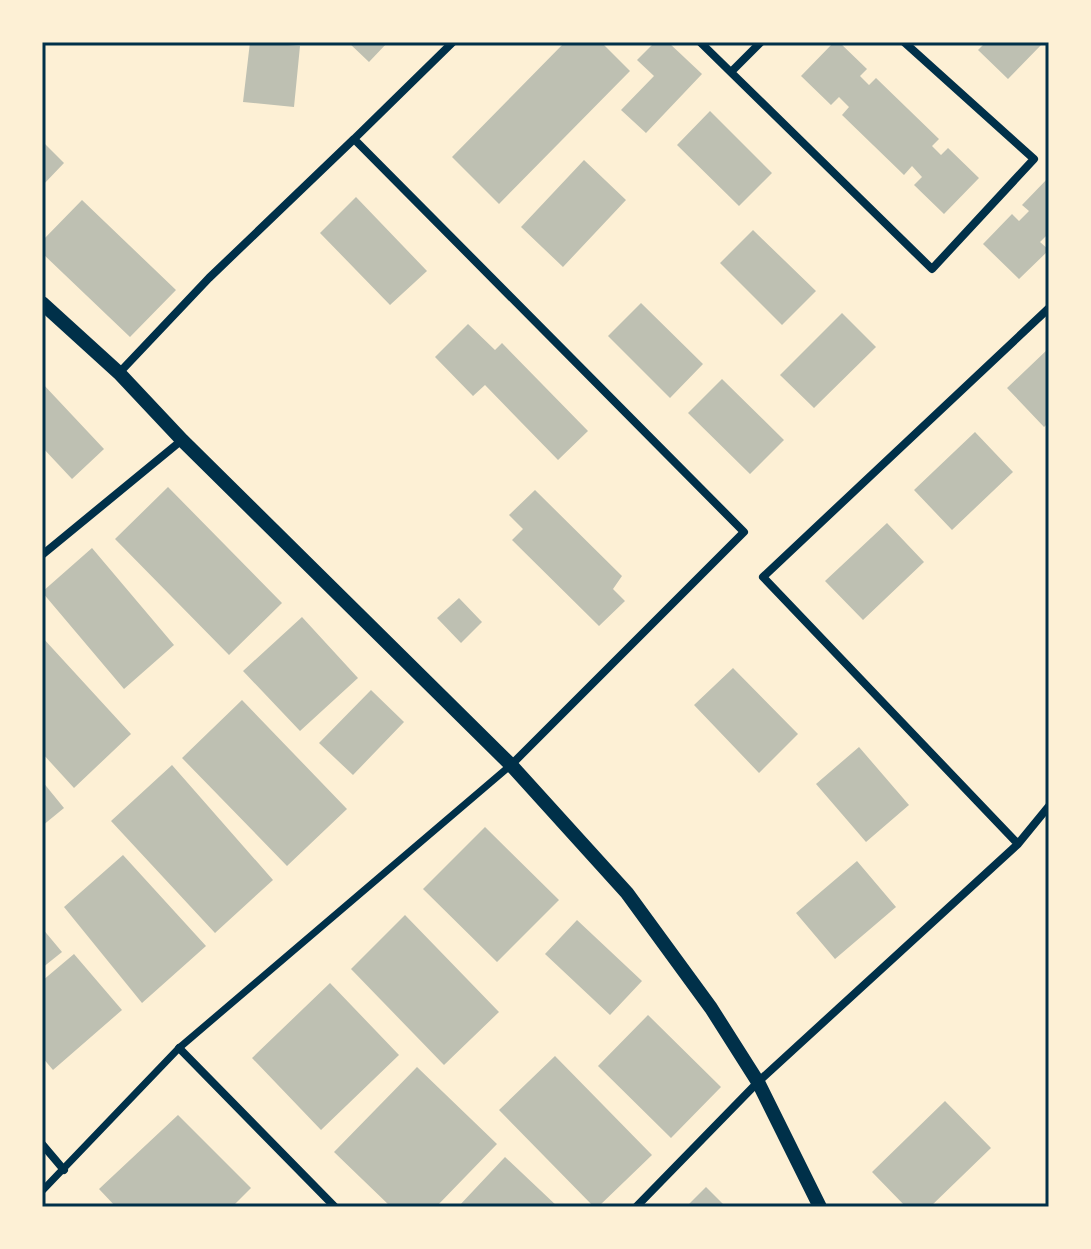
<svg xmlns="http://www.w3.org/2000/svg" width="1091" height="1249" font-family="'Work Sans',sans-serif">
  <rect width="100%" height="100%" fill="#fdf0d5"/>
  <path fill="#bec0b2" d="M 250,42 L 300,46 L 294,107 L 243,102 Z
    M 348,42 L 388,42 L 369,62 Z
    M 565,42 L 601,42 L 630,71 L 499,204 L 452,157 Z
    M 655,42 L 668,42 L 702,74 L 646,133 L 621,110 L 654,76 L 637,60 Z
    M 834,42 L 839,42 L 867,69 L 860,76 L 869,85 L 876,78 L 939,139 L 932,146 L 941,155 L 948,148 L 979,178 L 944,214 L 914,185 L 922,177 L 912,166 L 904,175 L 842,115 L 849,107 L 839,97 L 831,105 L 801,76 Z
    M 986,42 L 1044,42 L 1008,79 L 978,50 Z
    M 710,111 L 772,173 L 739,206 L 677,145 Z
    M 42,141 L 64,163 L 42,186 Z
    M 584,160 L 626,200 L 563,267 L 521,227 Z
    M 1049,177 L 1049,233 L 1040,242 L 1049,250 L 1019,279 L 983,244 L 1012,214 L 1019,221 L 1029,211 L 1022,205 Z
    M 356,197 L 427,271 L 390,305 L 320,233 Z
    M 82,200 L 176,290 L 130,337 L 42,253 L 42,241 Z
    M 753,230 L 816,291 L 782,325 L 720,263 Z
    M 641,303 L 703,364 L 670,398 L 608,336 Z
    M 842,313 L 876,347 L 814,408 L 780,375 Z
    M 468,324 L 495,350 L 502,343 L 588,431 L 558,460 L 485,385 L 473,396 L 435,357 Z
    M 1049,348 L 1049,422 L 1044,427 L 1007,388 Z
    M 722,379 L 784,440 L 750,474 L 688,413 Z
    M 42,383 L 104,449 L 72,479 L 42,447 Z
    M 975,432 L 1013,472 L 952,530 L 914,490 Z
    M 168,487 L 282,603 L 229,655 L 115,539 Z
    M 535,490 L 622,576 L 613,589 L 625,601 L 599,626 L 512,540 L 523,529 L 509,515 Z
    M 887,523 L 924,562 L 863,620 L 825,581 Z
    M 92,548 L 174,645 L 124,689 L 42,592 Z
    M 459,598 L 482,622 L 461,643 L 437,618 Z
    M 302,617 L 358,678 L 300,731 L 243,671 Z
    M 42,637 L 131,734 L 74,788 L 42,753 Z
    M 733,668 L 798,734 L 759,773 L 694,705 Z
    M 371,690 L 404,722 L 353,775 L 319,743 Z
    M 242,700 L 347,809 L 287,866 L 182,758 Z
    M 859,747 L 909,805 L 866,842 L 816,784 Z
    M 172,765 L 273,880 L 215,933 L 111,821 Z
    M 42,781 L 64,808 L 42,826 Z
    M 485,827 L 559,900 L 497,962 L 423,889 Z
    M 123,855 L 206,946 L 142,1003 L 64,907 Z
    M 857,861 L 896,907 L 835,959 L 796,913 Z
    M 405,915 L 499,1012 L 444,1065 L 351,969 Z
    M 577,920 L 642,981 L 610,1015 L 545,954 Z
    M 42,928 L 62,952 L 42,968 Z
    M 74,954 L 122,1010 L 53,1070 L 42,1057 L 42,981 Z
    M 330,983 L 399,1055 L 321,1130 L 252,1058 Z
    M 648,1015 L 721,1087 L 671,1138 L 598,1066 Z
    M 555,1056 L 652,1155 L 598,1207 L 594,1207 L 499,1110 Z
    M 417,1067 L 497,1144 L 436,1207 L 391,1207 L 334,1152 Z
    M 945,1101 L 991,1148 L 930,1207 L 906,1207 L 872,1172 Z
    M 178,1115 L 251,1188 L 232,1207 L 116,1207 L 99,1189 Z
    M 505,1157 L 558,1207 L 458,1207 Z
    M 706,1187 L 726,1207 L 686,1207 Z"/>
  <g fill="none" stroke-linecap="round" stroke-linejoin="round">
    <path stroke="#003049" stroke-width="7" d="M 42,1191 L 179,1048 L 511,765"/>
    <path stroke="#003049" stroke-width="8" d="M 453,42 L 354,139 L 744,532 L 511,765
      M 700,42 L 932,269 L 1034,159 L 904,42
      M 731,72 L 761,42
      M 119,373 L 209,278 L 354,139
      M 42,555 L 182,440
      M 1018,844 L 763,577 L 1049,308
      M 179,1048 L 335,1207
      M 42,1144 L 64,1170
      M 636,1207 L 758,1082 L 1018,844 L 1049,806"/>
    <path stroke="#003049" stroke-width="14" d="M 42,303 L 119,373 L 182,440 L 511,765 L 627,893 L 711,1008 L 758,1082 L 820,1207"/>
  </g>
  <rect width="1091" height="1249" fill="none" stroke="#fdf0d5" stroke-width="88"/>
  <rect x="44" y="44" width="1003" height="1161" fill="none" stroke="#003049" stroke-width="3"/>
</svg>
